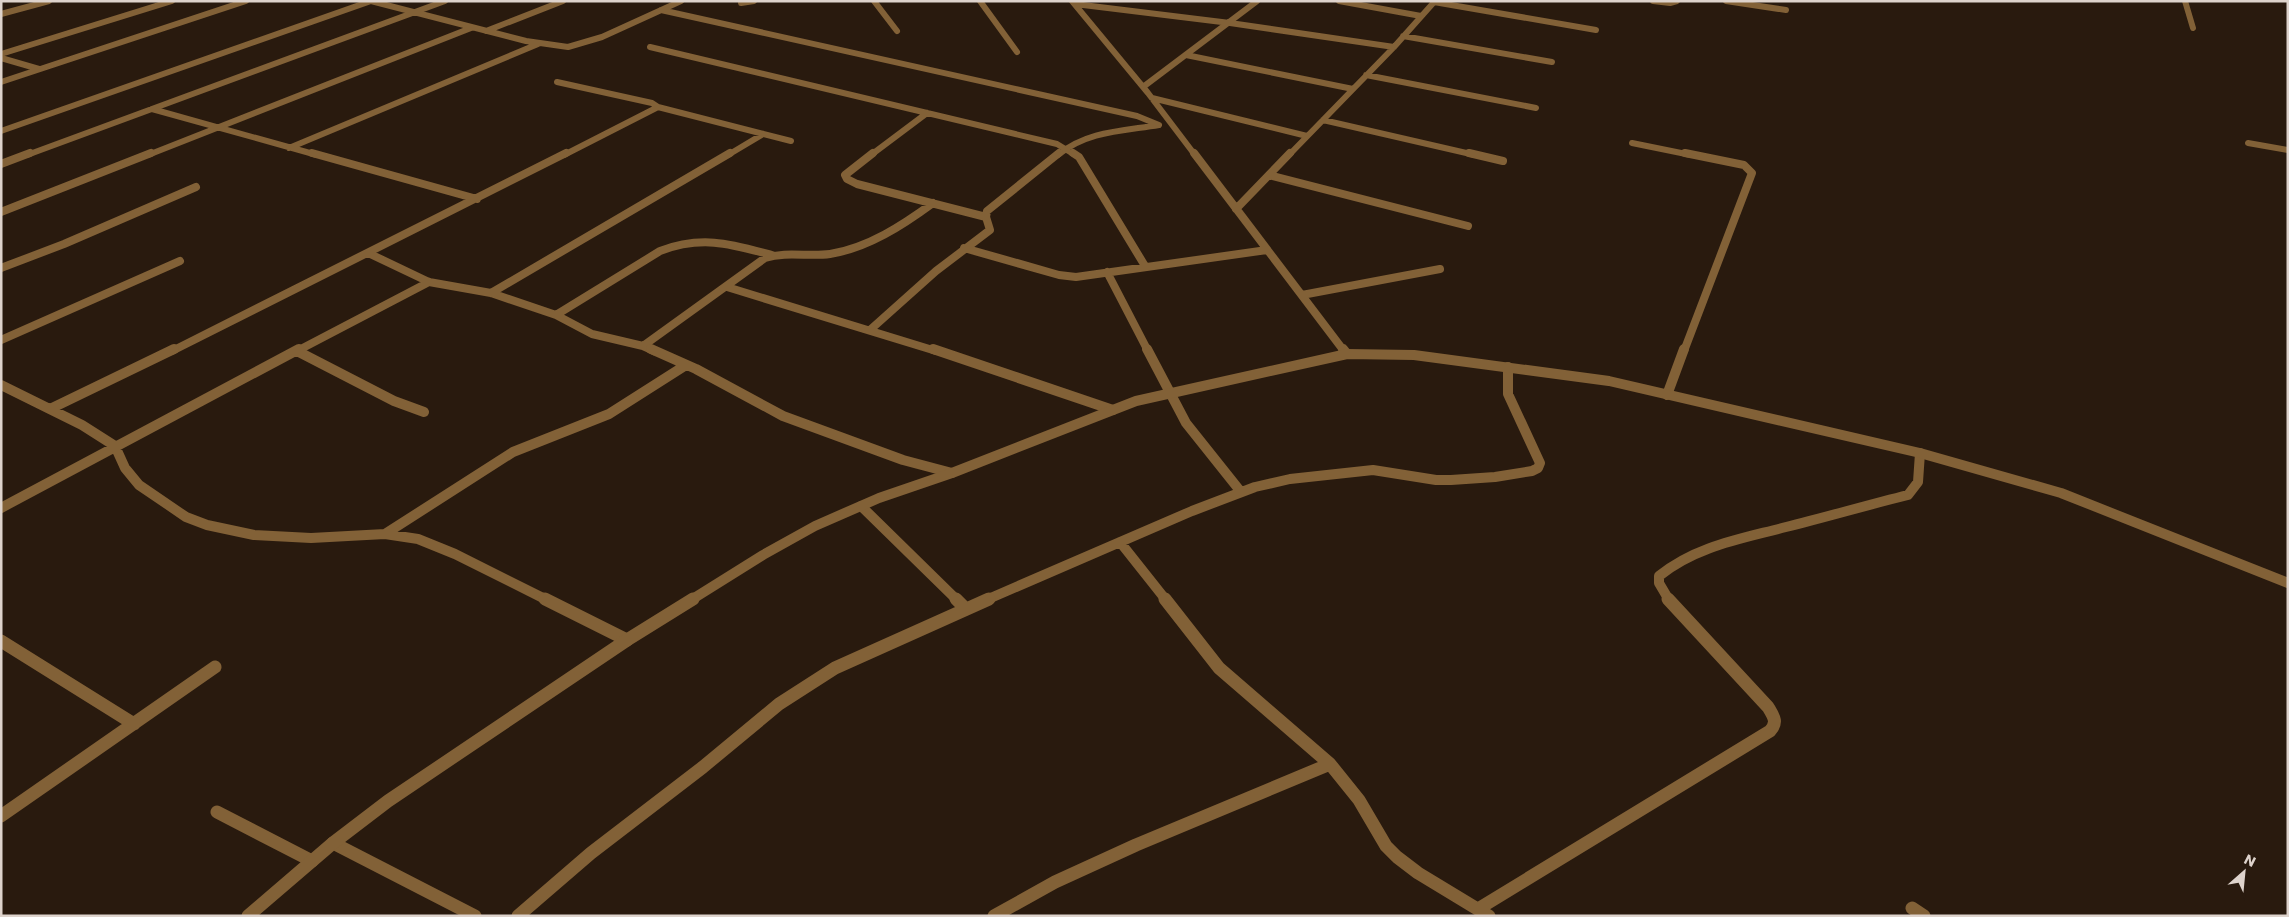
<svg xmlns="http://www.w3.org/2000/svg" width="2289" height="917" font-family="Poppins,sans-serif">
  <rect width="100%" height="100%" fill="#291a0e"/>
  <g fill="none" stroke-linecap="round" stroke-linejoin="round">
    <path stroke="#826137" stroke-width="6" d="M 1726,1 L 1786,10
      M 2248,143 L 2288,150"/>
    <path stroke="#826137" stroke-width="6" d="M 371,1 L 526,41 L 568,47 L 602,37 L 681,1
      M 874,1 L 897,31
      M 980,1 L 1017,52
      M 1072,1 L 1148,93 L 1195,155
      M 1339,1 L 1421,16
      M 1653,1 L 1670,3 L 1677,1
      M 2185,1 L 2193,28
      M 1434,2 L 1596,30
      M 741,3 L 754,1
      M 1075,4 L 1230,23 L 1394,47
      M 661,10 L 1137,116 L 1159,125
      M 1,14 L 49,1
      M 486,31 L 563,1
      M 1403,36 L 1552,62
      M 650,47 L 1057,144 L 1075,155
      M 1,54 L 172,1
      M 1186,55 L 1353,89
      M 1,58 L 39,69
      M 1366,75 L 1536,108
      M 1,82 L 246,1
      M 557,82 L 652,103 L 658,107 L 564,155
      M 1143,87 L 1257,1
      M 1152,98 L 1307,136
      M 658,107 L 791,141
      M 152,109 L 317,155
      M 1323,120 L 1475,155
      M 1,131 L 371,1
      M 1632,143 L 1691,155
      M 289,148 L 538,44
      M 27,155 L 445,1
      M 148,155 L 471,28
      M 728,155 L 763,134
      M 871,155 L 927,113
      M 1058,155 C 1087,131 1123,131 1159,125
      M 1289,155 L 1394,47 L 1435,1"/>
    <path stroke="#826137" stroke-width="8" d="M 312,153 L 477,199
      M 1073,153 L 1079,157 L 1145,266
      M 1194,153 L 1344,351
      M 1469,153 L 1503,161
      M 1,164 L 30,153
      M 1269,175 L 1468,226
      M 1236,209 L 1290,153
      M 1,212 L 151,153
      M 986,217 L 987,211 L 1059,153
      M 964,248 L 1059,275 L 1076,277 L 1267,250
      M 368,253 L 429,282 L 491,293 L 556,315 L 592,334 L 643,346 L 654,351
      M 1,268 L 64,244 L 196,187
      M 1107,272 L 1148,351
      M 727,287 L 936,351
      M 491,293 L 730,153
      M 1302,295 L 1440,269
      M 556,315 L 660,251 C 702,235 731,244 772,255
      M 870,330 L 936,271 L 990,230 L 986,217 L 857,184 L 847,179 L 845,175 L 873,153
      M 1,340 L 180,261
      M 643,346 L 765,258 C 787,251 808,257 830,254 C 868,248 903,225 933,203
      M 172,351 L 566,153
      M 297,351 L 429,282
      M 1684,351 L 1752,173 L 1744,165 L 1685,153"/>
    <path stroke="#826137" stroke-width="10" d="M 651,349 L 696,369 L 783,416 L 903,460 L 952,473
      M 933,349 L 1113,410
      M 1147,349 L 1186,423 L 1241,492
      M 1343,349 L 1347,354
      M 297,351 L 394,401 L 424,412
      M 1,385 L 82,425 L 115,446 L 125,468 L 139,485 L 186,517 L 207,525 L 254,535 L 311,538 L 385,534 L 418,539 L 455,554 L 547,600
      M 1667,395 L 1684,349
      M 50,409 L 174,349
      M 861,506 L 957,600
      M 1,508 L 299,349
      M 385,534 L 513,452 L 609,414 L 686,365
      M 1120,542 L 1166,600
      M 986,600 L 1192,511 L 1255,487 L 1290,479 L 1373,470 L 1436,480 L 1451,480 L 1495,477 L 1532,471 L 1538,468 L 1540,463 L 1508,394 L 1508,367
      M 1669,600 L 1659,583 L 1659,576 C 1696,546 1741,539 1786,527 C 1827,517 1867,505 1908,495 L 1918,482 L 1920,453"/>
    <path stroke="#826137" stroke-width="13" d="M 545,599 L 627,640
      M 956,599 L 966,609
      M 1165,599 L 1219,668 L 1330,764 L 1359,800 L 1386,846 L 1397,857 L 1418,873 L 1489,916
      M 1,641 L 134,724
      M 217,812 L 312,861
      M 1,816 L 215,667
      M 333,843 L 475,916
      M 1912,908 L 1924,916
      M 1478,909 L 1770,731 C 1778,722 1774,717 1768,707 L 1668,599
      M 518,916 L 591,853 L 703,767 L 779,704 L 835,668 L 989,599
      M 994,916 L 1055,882 L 1136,845 L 1330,764"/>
    <path stroke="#826137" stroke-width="10" d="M 691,600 L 763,555 L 815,526 L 879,498 L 952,473 L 1136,401 L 1347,354 L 1414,355 L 1609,381 L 1920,453 L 2061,493 L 2288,583"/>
    <path stroke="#826137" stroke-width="13" d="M 248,916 L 333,843 L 388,801 L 627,640 L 693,599"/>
  </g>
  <rect width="2289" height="917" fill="none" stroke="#ded3cc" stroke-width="5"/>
  <g transform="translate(2244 872) rotate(27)" stroke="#291a0e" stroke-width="4" paint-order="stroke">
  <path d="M0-4L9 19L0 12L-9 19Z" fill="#ded3cc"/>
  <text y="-8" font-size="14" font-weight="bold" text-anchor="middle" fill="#ded3cc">N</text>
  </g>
</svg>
